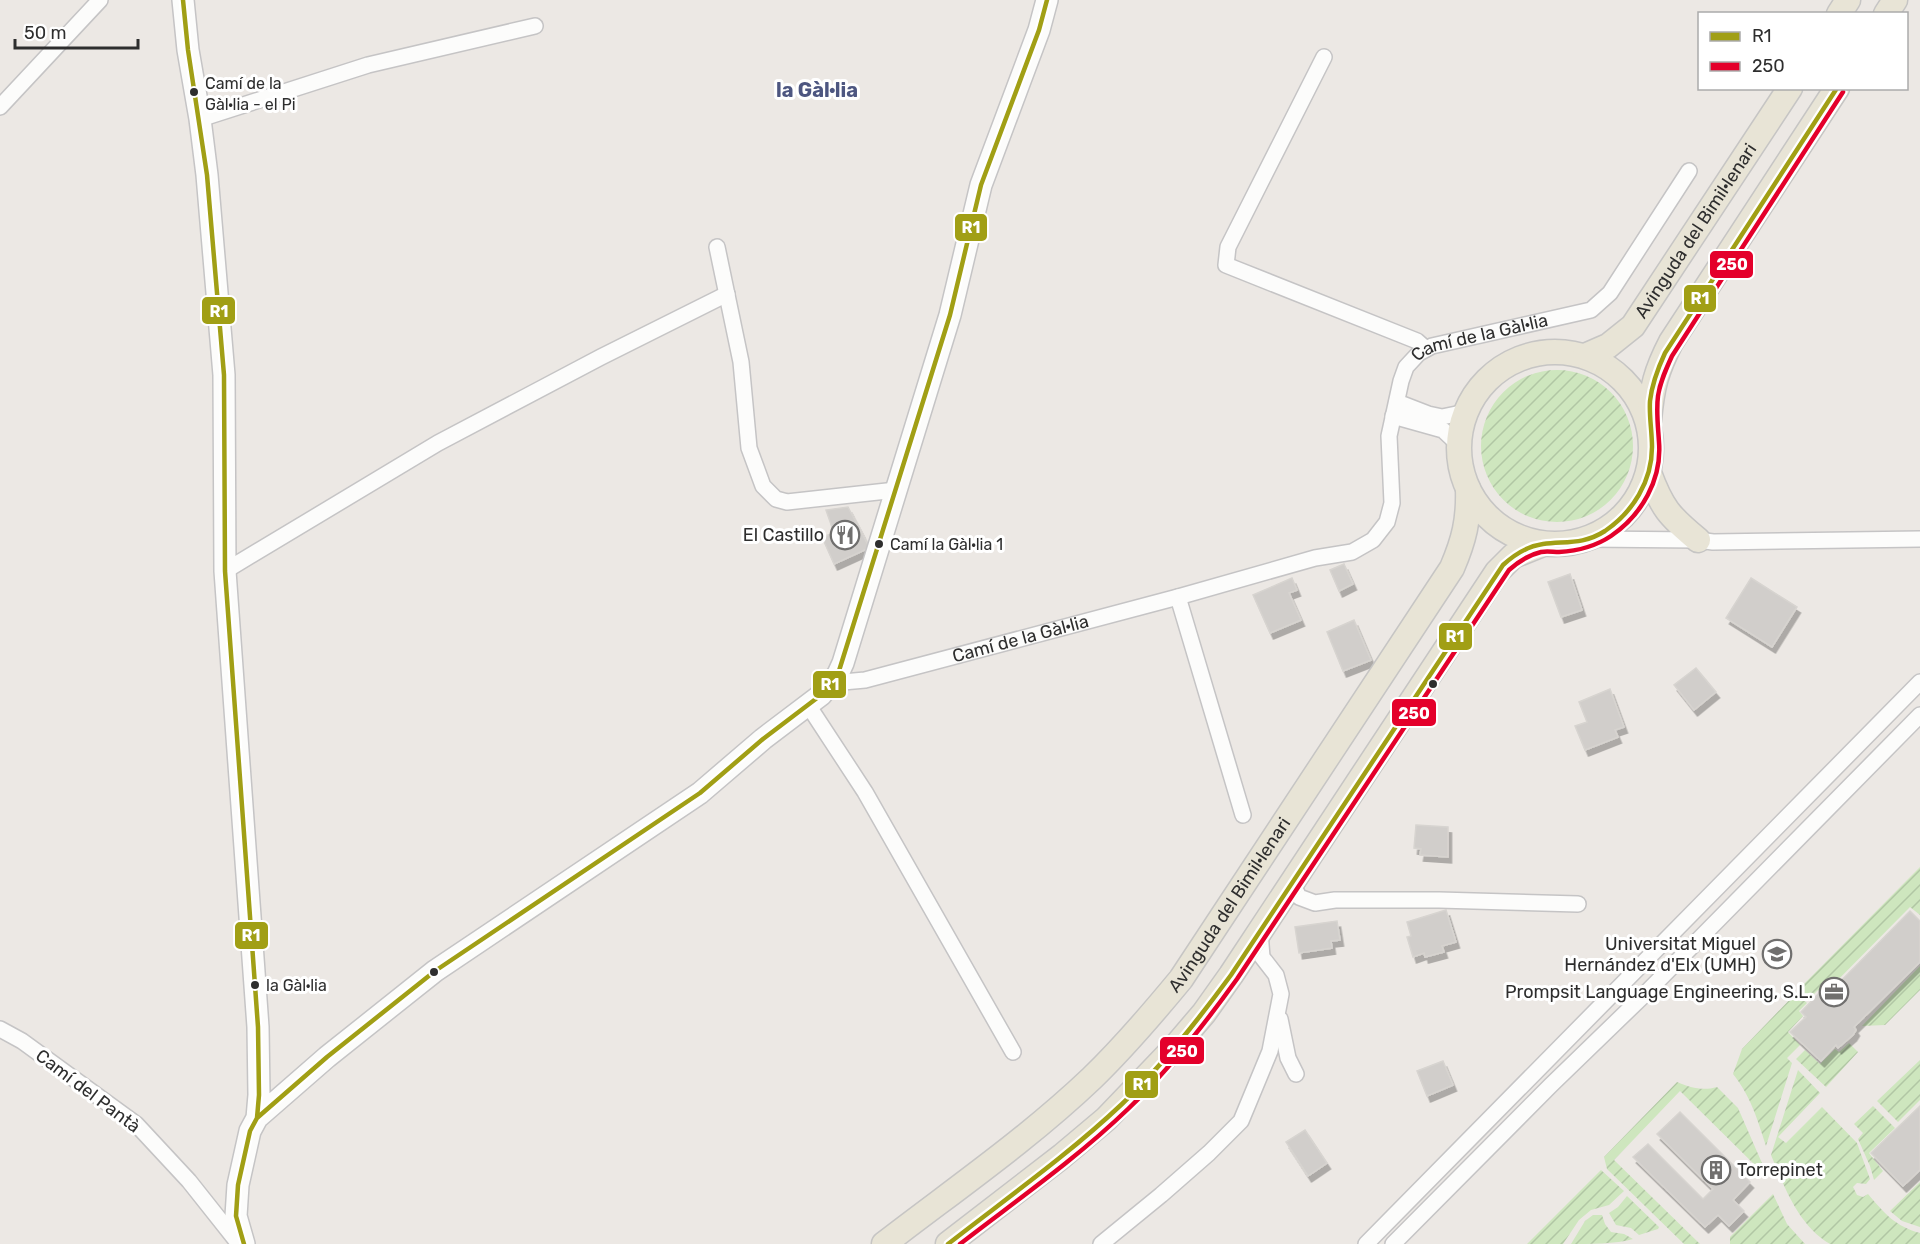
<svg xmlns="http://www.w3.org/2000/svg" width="1920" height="1244" font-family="Rubik,sans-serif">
  <defs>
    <pattern id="garden-furrows" width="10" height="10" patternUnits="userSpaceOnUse" patternTransform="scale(1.5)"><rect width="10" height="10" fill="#cee6be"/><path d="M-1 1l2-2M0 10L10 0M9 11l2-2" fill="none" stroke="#b1c6a4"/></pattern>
    <filter id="shadow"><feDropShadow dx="3.5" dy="6" stdDeviation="0" flood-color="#0004"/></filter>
  </defs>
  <rect width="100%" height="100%" fill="#ece8e4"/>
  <path fill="url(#garden-furrows)" d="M1481 446a76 76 0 1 1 152 0a76 76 0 1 1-152 0Z
    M 1920,867 L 1920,915 L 1910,907 L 1823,995 L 1818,990 L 1809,999 L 1799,989 Z
    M 1920,966 L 1920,990 L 1885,1025 L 1862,1026 Z
    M 1796,993 L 1807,1003 L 1799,1011 L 1803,1016 L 1788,1032 L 1800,1045 L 1787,1058 L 1792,1063 L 1766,1146 C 1757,1118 1751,1097 1733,1074 L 1742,1049 Z
    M 1849,1043 L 1858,1052 L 1826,1087 L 1796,1059 L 1805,1050 L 1820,1064 L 1835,1049 L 1839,1052 Z
    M 1920,1060 L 1920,1100 L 1898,1122 L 1877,1101 Z
    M 1798,1070 L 1820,1093 L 1778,1137 L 1786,1143 L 1822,1107 L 1857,1143 L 1870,1179 L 1866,1184 L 1857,1183 L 1853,1187 L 1857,1195 L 1863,1197 L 1868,1194 C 1885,1214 1895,1226 1920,1233 L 1920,1244 L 1830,1244 C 1798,1225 1785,1188 1771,1155 Z
    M 1677,1082 C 1691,1088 1703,1091 1717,1087 L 1738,1108 L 1765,1170 L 1762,1172 L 1680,1091 L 1614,1160 L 1700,1244 L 1684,1244 L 1607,1169 L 1604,1157 Z
    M 1873,1106 L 1895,1128 L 1869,1153 L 1883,1171 L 1874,1180 L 1870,1166 L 1858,1139 L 1863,1133 L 1854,1124 Z
    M 1601,1170 L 1624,1191 L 1609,1205 L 1591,1210 L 1579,1220 L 1563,1244 L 1527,1244 Z
    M 1920,1182 L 1920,1227 L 1902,1221 L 1890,1211 Z
    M 1773,1194 L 1787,1224 L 1805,1244 L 1730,1244 L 1730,1237 Z
    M 1627,1196 L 1659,1227 L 1658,1229 L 1639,1235 L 1631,1228 L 1616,1225 L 1609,1213 L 1618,1207 Z
    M 1593,1215 L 1602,1215 L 1605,1224 L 1611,1232 L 1624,1234 L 1633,1239 C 1616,1244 1589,1244 1571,1244 L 1585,1221 Z"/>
  <path fill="#d1cecb" stroke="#d7d4d0" stroke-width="1.5" filter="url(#shadow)" d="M 848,507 L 868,545 L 867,549 L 834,564 L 822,537 L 834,533 L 826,510 Z
    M 1344,564 L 1353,584 L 1339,591 L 1330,570 Z
    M 1570,574 L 1582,610 L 1561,617 L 1548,582 Z
    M 1292,578 L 1297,590 L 1289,593 L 1301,620 L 1270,633 L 1253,595 Z
    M 1751,578 L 1797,607 L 1772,647 L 1726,618 Z
    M 1354,620 L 1371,660 L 1343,671 L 1327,632 Z
    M 1696,668 L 1716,692 L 1694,710 L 1674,685 Z
    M 1610,689 L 1624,727 L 1615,730 L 1618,737 L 1585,750 L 1575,726 L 1587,722 L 1579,702 Z
    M 1416,825 L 1448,827 L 1448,857 L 1420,855 L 1421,849 L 1414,848 Z
    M 1446,910 L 1456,942 L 1442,946 L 1444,952 L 1425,957 L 1424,953 L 1413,957 L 1407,937 L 1411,936 L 1407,922 Z
    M 1910,911 L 1920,921 L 1920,962 L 1854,1027 L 1856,1030 L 1853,1035 L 1838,1048 L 1836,1045 L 1821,1061 L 1790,1032 L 1806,1017 L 1801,1012 L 1819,993 L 1824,998 Z
    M 1337,921 L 1340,940 L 1331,941 L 1332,948 L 1299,953 L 1295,927 Z
    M 1443,1061 L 1453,1085 L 1427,1096 L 1417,1071 Z
    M 1920,1106 L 1920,1170 L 1903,1186 L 1871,1153 Z
    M 1680,1112 L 1750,1182 L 1733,1200 L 1744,1211 L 1729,1226 L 1718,1215 L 1705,1227 L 1633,1157 L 1648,1144 L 1703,1199 L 1713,1189 L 1657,1134 Z
    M 1305,1130 L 1327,1163 L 1308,1176 L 1286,1142 Z"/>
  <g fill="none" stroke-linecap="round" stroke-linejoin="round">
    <g stroke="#c5c4c5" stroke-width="18">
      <g id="street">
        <path d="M 1324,57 L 1228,247 L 1226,265 L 1417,341 L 1426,349"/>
        <path d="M 0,107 L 100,0"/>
        <path d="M 200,119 L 368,65 L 535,26"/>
        <path d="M 717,247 L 741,362 L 749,448 L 763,486 L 776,499 L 787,502 L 896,490"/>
        <path d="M 1397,402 L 1428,414 L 1442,417 L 1466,412"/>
        <path d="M 1393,416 L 1443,430 L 1458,444"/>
        <path d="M 1587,539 L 1698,540 L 1713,542 L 1920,539"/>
        <path d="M 225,571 L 438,443 L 601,357 L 727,294"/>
        <path d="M 1178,597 L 1243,815"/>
        <path id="s1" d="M 832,683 L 865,680 L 1178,597 L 1315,558 L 1352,552 L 1373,540 L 1387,522 L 1392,503 L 1389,436 L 1401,381 L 1406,367 L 1419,353 L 1432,346 L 1591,310 L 1610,293 L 1689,171"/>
        <path d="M 808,705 L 865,792 L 1013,1052"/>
        <path d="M 1292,883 L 1299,897 L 1315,903 L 1335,900 L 1439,900 L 1578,904"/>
        <path d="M 1280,1019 L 1288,1058 L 1296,1074"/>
        <path d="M 0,1029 L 22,1041 L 136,1124 L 189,1181 L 239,1244"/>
        <path d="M 1101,1244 L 1161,1195 L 1209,1153 L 1241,1121 L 1270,1051 L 1281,994 L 1276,975 L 1262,957 L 1260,932"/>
        <path d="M 1366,1244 L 1920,682"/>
        <path d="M 1393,1244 L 1551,1085 L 1644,995 L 1920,715"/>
      </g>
    </g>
    <g stroke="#c5c4c5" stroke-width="24">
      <path id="secondary" d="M 183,0 L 188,50 L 200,119 L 207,175 L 224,375 L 225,571 L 258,1027 L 259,1095 L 257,1118 L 250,1131 L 238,1185 L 236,1216 L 244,1244
        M 257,1118 L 327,1057 L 435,971 L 700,793 L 763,739 L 821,695 L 838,674 L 843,663 L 950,315 L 981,185 L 1039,30 L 1047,0"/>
    </g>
    <g stroke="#c6c5c4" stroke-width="27">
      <g id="primary">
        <path d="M 1839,14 L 1848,0"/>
        <path d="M 1886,14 L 1895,0"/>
        <circle cx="1555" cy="448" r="96"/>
        <path id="s2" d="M 1585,356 L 1608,346 L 1633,326 L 1790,88"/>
        <path d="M 1649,420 C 1652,387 1656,371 1671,342 L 1837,88"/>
        <path d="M 1649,473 C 1662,508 1669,516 1698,540"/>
        <path id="s3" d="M 884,1244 C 954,1190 1028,1139 1092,1078 C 1124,1047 1153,1013 1181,979 L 1452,568 C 1464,540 1469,520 1468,489"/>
        <path d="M 948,1244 L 1062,1156 L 1106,1119 L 1175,1047 L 1204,1013 L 1231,975 L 1497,572 L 1513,556 L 1543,544"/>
      </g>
    </g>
    <use href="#street" stroke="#fcfcfb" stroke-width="15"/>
    <use href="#secondary" stroke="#fcfcfb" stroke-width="21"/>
    <use href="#primary" stroke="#e8e4d6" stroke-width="24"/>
    <g stroke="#fff" stroke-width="9">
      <path id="bus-1" d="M 183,0 L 188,50 L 207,175 L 224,375 L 225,571 L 258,1027 L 259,1095 L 257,1118 L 250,1131 L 238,1185 L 236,1216 L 244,1244
        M 257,1118 L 327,1057 L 435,971 L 700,793 L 763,739 L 821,695 L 838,674 L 950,315 L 981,185 L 1039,30 L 1047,0
        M 948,1244 C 1007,1198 1068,1155 1122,1104 C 1163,1065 1198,1020 1231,975 L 1503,565 C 1514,555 1528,546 1543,544 C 1566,541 1583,545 1605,531 C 1633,512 1652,481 1652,447 C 1652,431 1649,416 1650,401 C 1652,384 1658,368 1665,353 L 1837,88"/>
    </g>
    <g stroke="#fff" stroke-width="9">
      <path id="bus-2" d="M 960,1244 C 1017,1200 1076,1159 1128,1109 C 1169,1070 1204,1025 1237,979 L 1509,570 C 1518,562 1528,555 1541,552 C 1547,551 1553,552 1559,552 C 1577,551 1596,546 1611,536 C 1642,515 1662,479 1659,442 C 1658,426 1656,411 1658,396 C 1660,382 1666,369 1672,356 L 1843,92"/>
    </g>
    <use href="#bus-1" stroke="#a19f15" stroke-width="4.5"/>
    <use href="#bus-2" stroke="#e4002b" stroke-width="4.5"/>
  </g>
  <defs>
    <g id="restaurant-ring" transform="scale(1.5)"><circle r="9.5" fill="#fff" stroke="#706f6e" stroke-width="1.5"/><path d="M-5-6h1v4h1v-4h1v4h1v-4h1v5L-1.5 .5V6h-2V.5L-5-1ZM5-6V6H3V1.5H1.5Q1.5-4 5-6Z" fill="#706f6e"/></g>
    <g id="university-ring" transform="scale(1.5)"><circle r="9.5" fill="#fff" stroke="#706f6e" stroke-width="1.5"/><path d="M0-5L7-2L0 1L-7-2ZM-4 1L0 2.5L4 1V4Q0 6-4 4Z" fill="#706f6e"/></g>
    <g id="office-ring" transform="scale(1.5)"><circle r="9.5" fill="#fff" stroke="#706f6e" stroke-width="1.5"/><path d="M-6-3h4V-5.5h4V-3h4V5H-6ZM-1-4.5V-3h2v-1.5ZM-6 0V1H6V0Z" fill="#706f6e"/></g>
    <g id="building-ring" transform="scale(1.5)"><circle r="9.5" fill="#fff" stroke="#706f6e" stroke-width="1.5"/><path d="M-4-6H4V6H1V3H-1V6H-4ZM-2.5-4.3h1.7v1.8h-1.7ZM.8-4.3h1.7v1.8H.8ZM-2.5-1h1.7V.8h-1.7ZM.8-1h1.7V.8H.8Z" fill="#706f6e"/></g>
  </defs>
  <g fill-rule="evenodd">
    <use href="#restaurant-ring" x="845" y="535"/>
    <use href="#university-ring" x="1777" y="954"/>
    <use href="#office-ring" x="1834" y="992"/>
    <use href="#building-ring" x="1716" y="1170"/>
  </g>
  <g fill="#2e2e2e" stroke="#fff" stroke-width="2">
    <circle cx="194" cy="92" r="5"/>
    <circle cx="879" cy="544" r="5"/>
    <circle cx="1433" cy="684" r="5"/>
    <circle cx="434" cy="972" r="5"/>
    <circle cx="255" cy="985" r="5"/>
  </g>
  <g text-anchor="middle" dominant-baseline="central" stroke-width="6" stroke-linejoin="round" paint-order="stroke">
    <g font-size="16" fill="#2e2e2e" stroke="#fff" text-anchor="start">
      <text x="205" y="83">Camí de la<tspan x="205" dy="21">Gàl·lia - el Pi</tspan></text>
      <text x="890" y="544">Camí la Gàl·lia 1</text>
      <text x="266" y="985">la Gàl·lia</text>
    </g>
    <g font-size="18" fill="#2e2e2e" stroke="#fff">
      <text stroke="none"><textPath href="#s2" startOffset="171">Avinguda del Bimil·lenari</textPath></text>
      <text stroke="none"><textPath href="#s1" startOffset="824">Camí de la Gàl·lia</textPath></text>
      <text stroke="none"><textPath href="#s1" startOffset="194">Camí de la Gàl·lia</textPath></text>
      <text stroke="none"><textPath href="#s3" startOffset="488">Avinguda del Bimil·lenari</textPath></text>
      <text transform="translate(88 1091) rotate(37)">Camí del Pantà</text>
    </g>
    <g font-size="18" fill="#2e2e2e" stroke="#fff" text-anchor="end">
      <text x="824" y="535">El Castillo</text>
      <text x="1756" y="944">Universitat Miguel<tspan x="1756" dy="21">Hernández d'Elx (UMH)</tspan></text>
      <text x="1813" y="992">Prompsit Language Engineering, S.L.</text>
      <text x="1737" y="1170" text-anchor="start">Torrepinet</text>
    </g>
    <g font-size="20" font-weight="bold" fill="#4d5680" stroke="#fff">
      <text x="817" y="90">la Gàl·lia</text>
    </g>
  </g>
  <g stroke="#fff" stroke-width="2">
    <rect x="954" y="213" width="34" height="29" rx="6" fill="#a19f15"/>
    <rect x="1709" y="250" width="45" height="29" rx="6" fill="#e4002b"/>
    <rect x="1683" y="284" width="34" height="29" rx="6" fill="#a19f15"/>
    <rect x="201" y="296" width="35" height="29" rx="6" fill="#a19f15"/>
    <rect x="1438" y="622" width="35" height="29" rx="6" fill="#a19f15"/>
    <rect x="812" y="670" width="35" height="29" rx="6" fill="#a19f15"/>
    <rect x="1391" y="698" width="46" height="29" rx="6" fill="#e4002b"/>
    <rect x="234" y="921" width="35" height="29" rx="6" fill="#a19f15"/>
    <rect x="1159" y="1036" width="46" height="29" rx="6" fill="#e4002b"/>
    <rect x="1124" y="1070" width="35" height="29" rx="6" fill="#a19f15"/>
  </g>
  <g font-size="16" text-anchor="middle" font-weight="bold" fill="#fff">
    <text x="971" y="233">R1</text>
    <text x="1732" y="270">250</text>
    <text x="1700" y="304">R1</text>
    <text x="219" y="317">R1</text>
    <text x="1455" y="642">R1</text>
    <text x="830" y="690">R1</text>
    <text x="1414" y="719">250</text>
    <text x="251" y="941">R1</text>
    <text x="1182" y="1057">250</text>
    <text x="1142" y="1090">R1</text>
  </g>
  <rect x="1698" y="12" width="210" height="78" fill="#ffffff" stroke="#ababab" stroke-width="1.5"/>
  <rect x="1710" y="32" width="30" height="9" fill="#a19f15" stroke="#ababab" stroke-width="1.5"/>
  <text x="1752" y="42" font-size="18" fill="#2e2e2e">R1</text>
  <rect x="1710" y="62" width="30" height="9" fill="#e4002b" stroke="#ababab" stroke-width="1.5"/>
  <text x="1752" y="72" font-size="18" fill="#2e2e2e">250</text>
  <path d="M15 39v9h123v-9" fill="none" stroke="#2e2e2e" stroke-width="3"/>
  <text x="24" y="39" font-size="18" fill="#2e2e2e" stroke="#ffffff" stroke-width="4.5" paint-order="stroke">50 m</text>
</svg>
